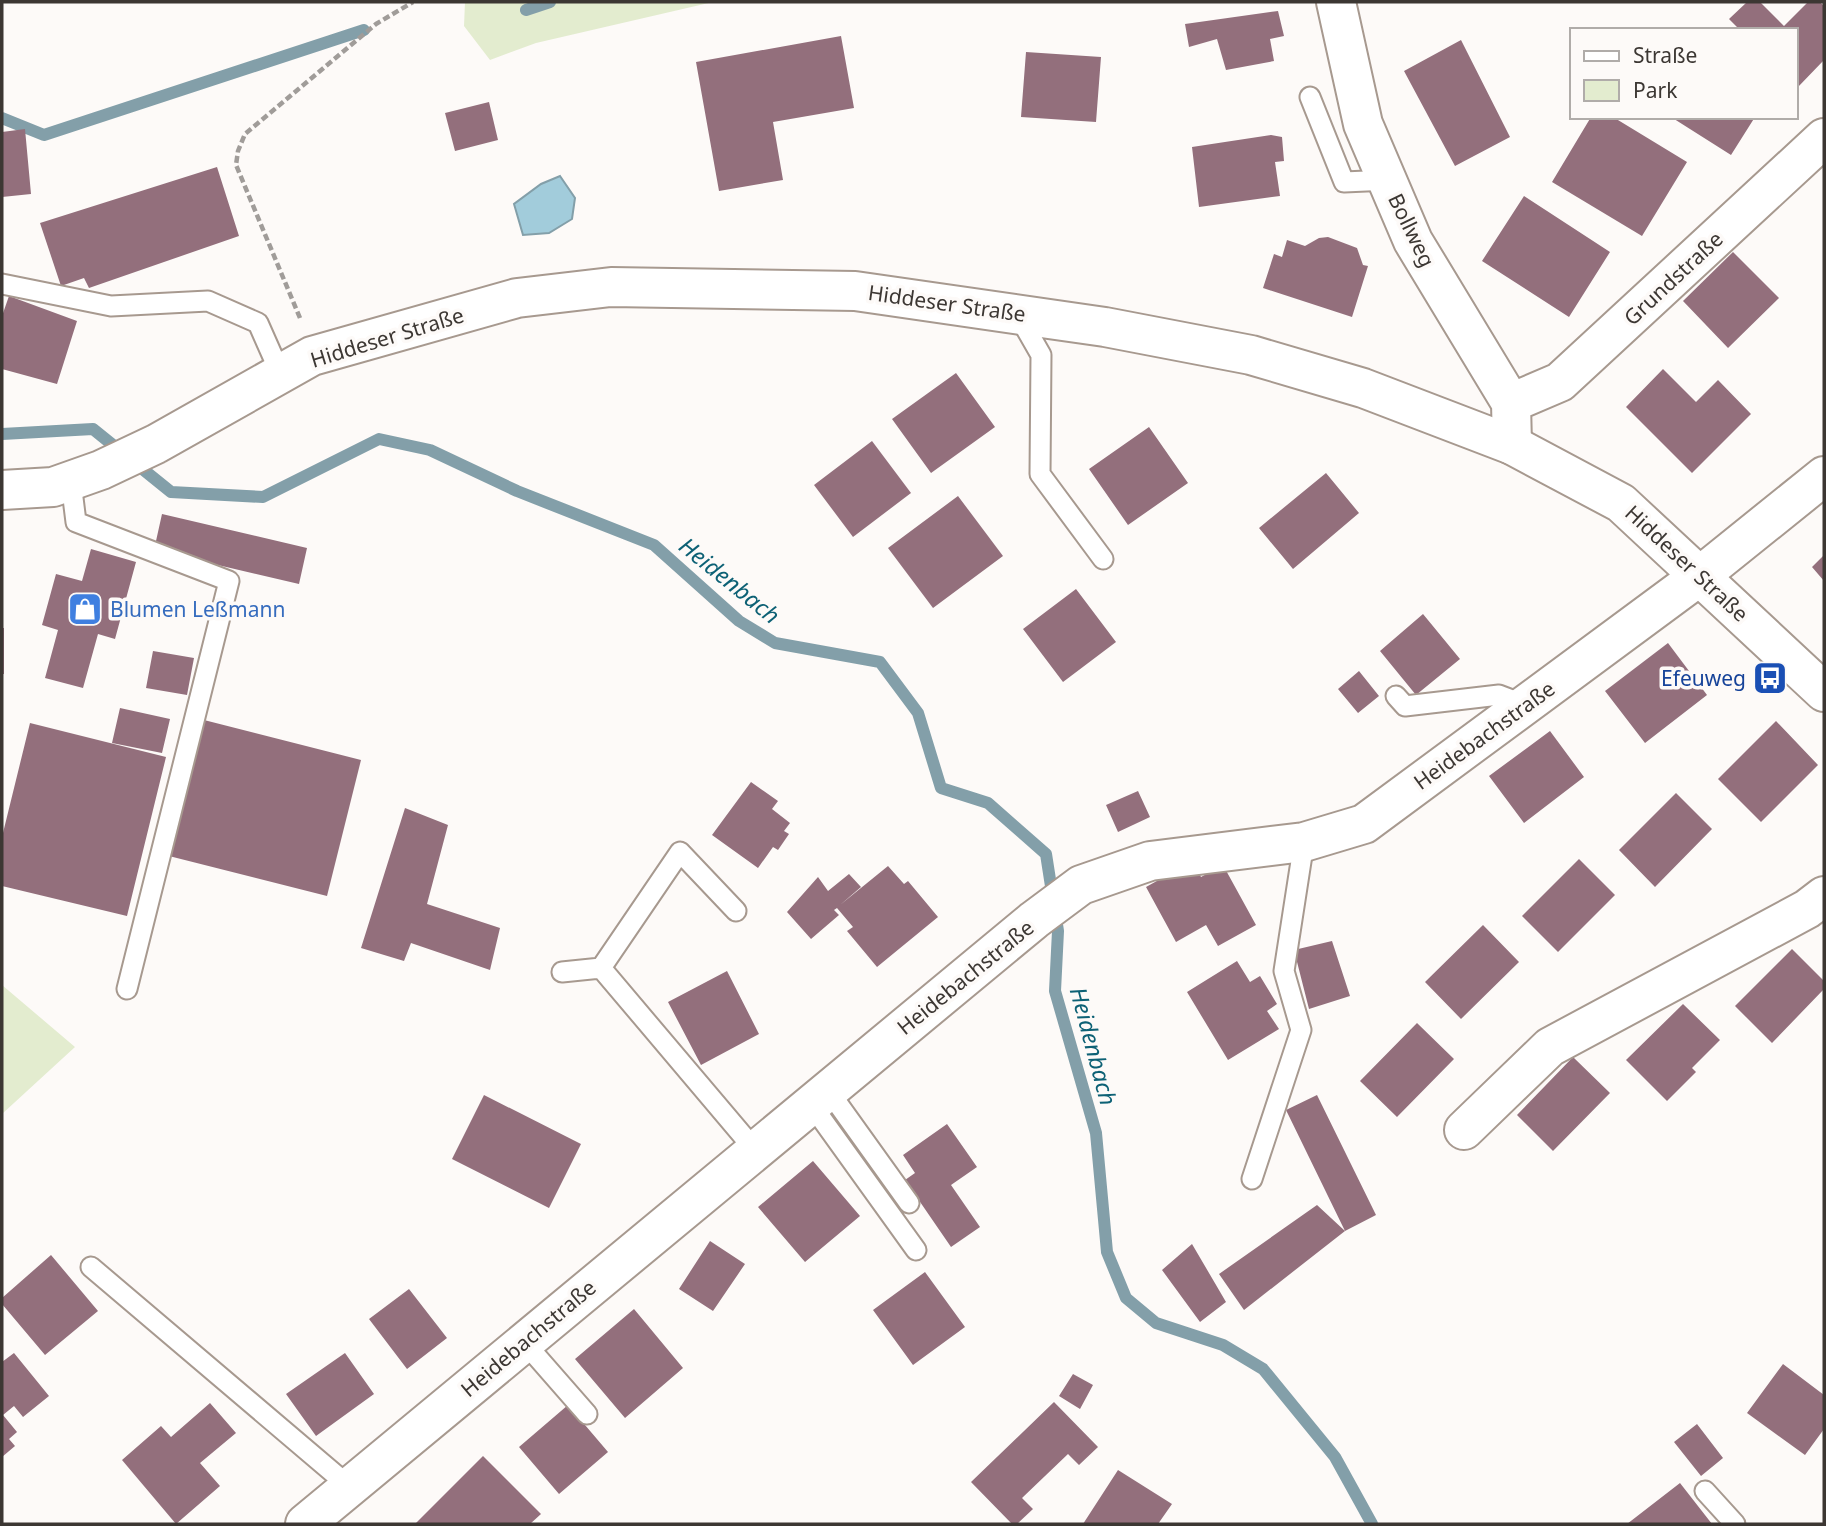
<svg xmlns="http://www.w3.org/2000/svg" width="1826" height="1526" font-family="'Noto Sans',sans-serif">
  <rect width="100%" height="100%" fill="#fdfaf8"/>
  <path fill="#e3eccf" d="M 465,2 L 713,2 L 536,43 L 490,60 L 464,26 Z
    M 2,985 L 75,1047 L 2,1114 Z"/>
  <path fill="#a2ccdb" stroke="#839fa9" stroke-width="2" d="M 560,176 L 575,198 L 572,219 L 549,233 L 523,235 L 514,204 L 541,184 Z"/>
  <g fill="none" stroke-linecap="round" stroke-linejoin="round">
    <path stroke="#839fa9" stroke-width="12" d="M 526,10 L 550,2
      M 2,118 L 44,135 L 364,30
      M 2,434 L 93,429 L 171,492 L 263,497 L 379,439 L 430,450 L 517,491 L 654,545 L 739,621 L 775,643 L 880,662 L 918,713 L 941,788 L 988,803 L 1046,854 L 1058,931 L 1055,991 L 1096,1133 L 1107,1252 L 1126,1298 L 1156,1323 L 1223,1345 L 1263,1369 L 1335,1457 L 1372,1524"/>
  </g>
  <path fill="#936f7c" d="M 1747,2 L 1760,2 L 1784,26 L 1808,2 L 1820,2 L 1824,6 L 1824,60 L 1798,87 L 1796,30 L 1740,30 L 1729,19 Z
    M 1278,11 L 1284,36 L 1270,39 L 1274,61 L 1226,70 L 1217,39 L 1189,47 L 1185,24 Z
    M 841,36 L 854,108 L 773,122 L 783,180 L 719,191 L 696,62 Z
    M 1461,40 L 1510,137 L 1455,166 L 1404,71 Z
    M 1026,52 L 1101,57 L 1096,122 L 1021,117 Z
    M 489,102 L 498,140 L 455,151 L 445,113 Z
    M 1591,117 L 1613,117 L 1687,162 L 1642,236 L 1552,182 Z
    M 1671,117 L 1755,117 L 1731,155 Z
    M 25,129 L 31,194 L 2,197 L 2,132 Z
    M 1271,135 L 1282,137 L 1284,161 L 1275,162 L 1280,196 L 1199,207 L 1192,147 Z
    M 217,167 L 239,236 L 89,288 L 84,278 L 61,286 L 40,223 Z
    M 1524,196 L 1610,252 L 1569,317 L 1482,261 Z
    M 1328,237 L 1357,248 L 1363,265 L 1368,266 L 1352,317 L 1263,288 L 1274,254 L 1282,257 L 1287,240 L 1305,246 L 1319,238 Z
    M 1733,252 L 1779,298 L 1728,348 L 1683,301 Z
    M 9,296 L 77,321 L 57,384 L 2,369 L 2,316 Z
    M 1663,369 L 1696,402 L 1718,380 L 1751,414 L 1692,473 L 1626,407 Z
    M 956,373 L 995,427 L 931,473 L 892,419 Z
    M 1149,427 L 1188,483 L 1128,525 L 1089,469 Z
    M 872,441 L 911,493 L 853,537 L 814,485 Z
    M 1326,473 L 1359,513 L 1293,569 L 1259,528 Z
    M 958,496 L 1003,556 L 933,608 L 888,548 Z
    M 162,514 L 307,548 L 299,584 L 154,550 Z
    M 91,549 L 136,562 L 115,639 L 98,634 L 83,688 L 45,678 L 58,630 L 42,625 L 56,574 L 82,581 Z
    M 1824,555 L 1824,581 L 1812,567 Z
    M 1076,589 L 1116,642 L 1063,682 L 1023,629 Z
    M 1423,614 L 1460,659 L 1416,695 L 1380,651 Z
    M 2,628 L 4,628 L 4,674 L 2,674 Z
    M 1668,643 L 1707,695 L 1645,743 L 1605,691 Z
    M 153,651 L 194,658 L 187,695 L 146,688 Z
    M 1359,671 L 1379,696 L 1358,713 L 1338,689 Z
    M 120,708 L 170,719 L 162,753 L 112,743 Z
    M 204,720 L 361,760 L 327,896 L 169,856 Z
    M 1776,721 L 1818,765 L 1761,822 L 1718,779 Z
    M 30,723 L 166,757 L 127,916 L 2,886 L 2,837 Z
    M 1550,731 L 1584,777 L 1524,823 L 1489,776 Z
    M 751,782 L 778,801 L 772,809 L 790,823 L 784,831 L 789,834 L 778,850 L 773,847 L 758,868 L 712,835 Z
    M 1138,791 L 1150,817 L 1118,832 L 1106,805 Z
    M 1676,793 L 1712,829 L 1655,887 L 1619,850 Z
    M 405,808 L 448,825 L 427,904 L 500,928 L 490,970 L 411,943 L 404,961 L 361,948 Z
    M 1579,859 L 1615,895 L 1558,952 L 1522,916 Z
    M 1193,861 L 1201,877 L 1223,865 L 1256,925 L 1218,946 L 1206,925 L 1176,942 L 1146,887 Z
    M 888,866 L 904,884 L 908,881 L 938,917 L 877,967 L 847,931 L 853,927 L 837,908 L 834,910 L 839,915 L 811,939 L 787,912 L 818,877 L 828,891 L 849,874 L 861,887 L 840,905 Z
    M 1483,925 L 1519,962 L 1461,1019 L 1425,982 Z
    M 1332,941 L 1350,996 L 1309,1009 L 1294,950 Z
    M 1792,949 L 1824,981 L 1824,989 L 1772,1043 L 1735,1006 Z
    M 1237,961 L 1250,982 L 1260,976 L 1277,1004 L 1267,1011 L 1279,1029 L 1228,1060 L 1187,992 Z
    M 727,971 L 759,1034 L 701,1065 L 668,1002 Z
    M 1683,1004 L 1720,1040 L 1692,1068 L 1696,1072 L 1667,1101 L 1626,1060 Z
    M 1417,1023 L 1454,1059 L 1397,1117 L 1360,1081 Z
    M 1573,1057 L 1610,1093 L 1553,1151 L 1517,1115 Z
    M 484,1095 L 581,1144 L 549,1208 L 452,1159 Z
    M 1317,1095 L 1376,1215 L 1345,1231 L 1244,1310 L 1219,1274 L 1317,1205 L 1345,1231 L 1286,1110 Z
    M 947,1124 L 977,1167 L 951,1185 L 980,1227 L 951,1247 L 905,1180 L 915,1173 L 903,1155 Z
    M 813,1161 L 860,1216 L 805,1262 L 758,1207 Z
    M 710,1241 L 745,1264 L 713,1311 L 679,1289 Z
    M 1192,1244 L 1226,1302 L 1200,1322 L 1162,1270 Z
    M 51,1255 L 98,1311 L 45,1355 L 2,1304 L 2,1298 Z
    M 925,1272 L 965,1327 L 913,1365 L 873,1310 Z
    M 409,1289 L 447,1338 L 407,1369 L 369,1319 Z
    M 634,1309 L 683,1368 L 625,1418 L 575,1359 Z
    M 14,1353 L 49,1396 L 23,1417 L 14,1406 L 3,1415 L 17,1432 L 9,1439 L 15,1446 L 2,1457 L 2,1362 Z
    M 345,1353 L 374,1394 L 316,1436 L 286,1394 Z
    M 1783,1364 L 1824,1395 L 1824,1429 L 1805,1455 L 1747,1413 Z
    M 1073,1374 L 1093,1385 L 1080,1409 L 1059,1396 Z
    M 1054,1402 L 1098,1447 L 1079,1465 L 1068,1454 L 1022,1498 L 1033,1509 L 1017,1524 L 1012,1524 L 971,1482 Z
    M 210,1403 L 236,1433 L 200,1463 L 220,1486 L 176,1524 L 122,1460 L 161,1426 L 171,1437 Z
    M 568,1405 L 608,1452 L 559,1494 L 519,1447 Z
    M 1697,1424 L 1723,1458 L 1701,1476 L 1674,1442 Z
    M 483,1456 L 541,1514 L 530,1524 L 415,1524 Z
    M 1118,1470 L 1172,1504 L 1158,1524 L 1083,1524 Z
    M 1680,1483 L 1712,1524 L 1627,1524 Z"/>
  <g fill="none" stroke-linecap="round" stroke-linejoin="round">
    <g stroke="#a7998f" stroke-width="23">
      <path id="lane" d="M 1310,97 L 1344,182 L 1389,180
        M 2,284 L 111,306 L 208,301 L 258,323 L 281,375
        M 1017,313 L 1041,355 L 1040,474 L 1103,559
        M 71,482 L 76,522 L 229,581 L 127,989
        M 1396,696 L 1405,706 L 1499,695 L 1525,705
        M 601,968 L 680,852 L 736,911
        M 562,972 L 601,968 L 755,1150
        M 828,1090 L 909,1203
        M 811,1104 L 916,1250
        M 1252,1179 L 1301,1030 L 1284,971 L 1304,842
        M 91,1267 L 350,1487
        M 524,1342 L 587,1414
        M 1705,1491 L 1735,1524"/>
    </g>
    <g stroke="#a7998f" stroke-width="42">
      <path id="street" d="M 1336,2 L 1363,124 L 1413,241 L 1511,403 L 1512,445
        M 1511,403 L 1560,382 L 1824,138
        M 1464,1130 L 1550,1047 L 1807,909 L 1824,896
        M 305,1524 L 1034,920 L 1081,885 L 1150,861 L 1304,842 L 1364,824 L 1701,575 L 1824,476"/>
    </g>
    <g stroke="#a7998f" stroke-width="42">
      <path id="secondary" d="M 2,490 L 53,487 L 101,470 L 156,444 L 312,356 L 517,298 L 611,287 L 855,291 L 1105,327 L 1251,355 L 1363,388 L 1512,445 L 1621,503 L 1824,692"/>
    </g>
    <path stroke="#a09c99" stroke-width="4.5" stroke-dasharray="7 3.5" stroke-linecap="butt" d="M 300,318 L 236,165 L 238,151 L 245,134 L 376,24 L 413,2"/>
    <use href="#lane" stroke="#fff" stroke-width="19"/>
    <use href="#street" stroke="#fff" stroke-width="38"/>
    <use href="#secondary" stroke="#fff" stroke-width="38"/>
  </g>
  <defs>
    <g id="shop-square" transform="scale(1.75)"><rect x="-9" y="-9" width="18" height="18" rx="4" fill="#3f7fe0" stroke="#fdfaf8"/><path d="M-5-2.5h2.3a2.7 3.5 0 0 1 5.4 0H5L5.5 6h-11ZM-1.5-2.5h3a1.5 2.3 0 0 0-3 0Z" fill="#fff"/></g>
    <g id="bus-square" transform="scale(1.75)"><rect x="-9" y="-9" width="18" height="18" rx="4" fill="#1a4fb4" stroke="#fdfaf8"/><path d="M-5-6H5V4H4V6H2V4H-2V6H-4V4H-5ZM-3.5-4V0h7V-4ZM-3.5 1.2v1.5H-2V1.2ZM2 1.2v1.5H3.5V1.2Z" fill="#fff"/></g>
  </defs>
  <g fill-rule="evenodd">
    <use href="#shop-square" x="85" y="609"/>
    <use href="#bus-square" x="1770" y="678"/>
  </g>
  <g text-anchor="middle" dominant-baseline="central" stroke-width="7" stroke-linejoin="round" paint-order="stroke">
    <g font-size="21" fill="#3c3733" stroke="#fdfaf8">
      <text transform="translate(1412 230) rotate(64)">Bollweg</text>
      <text transform="translate(1673 278) rotate(-43)">Grundstraße</text>
      <text transform="translate(947 303) rotate(8)">Hiddeser Straße</text>
      <text transform="translate(387 337) rotate(-17)">Hiddeser Straße</text>
      <text transform="translate(1687 563) rotate(43)">Hiddeser Straße</text>
      <text transform="translate(1484 735) rotate(-36)">Heidebachstraße</text>
      <text transform="translate(965 977) rotate(-39)">Heidebachstraße</text>
      <text transform="translate(528 1338) rotate(-40)">Heidebachstraße</text>
    </g>
    <g font-size="21" fill="#366cbe" stroke="#fdfaf8" text-anchor="start">
      <text x="110" y="609">Blumen Leßmann</text>
    </g>
    <g font-size="21" fill="#164399" stroke="#fdfaf8" text-anchor="end">
      <text x="1746" y="678">Efeuweg</text>
    </g>
    <g font-size="23" font-style="italic" fill="#0d6175" stroke="#fdfaf8">
      <text transform="translate(730 580) rotate(39)">Heidenbach</text>
      <text transform="translate(1094 1046) rotate(75)">Heidenbach</text>
    </g>
  </g>
  <rect width="1826" height="1526" fill="none" stroke="#3c3733" stroke-width="7"/>
  <rect x="1570" y="28" width="228" height="91" fill="#fdfaf8" stroke="#b0aca9" stroke-width="2"/>
  <rect x="1584" y="51" width="35" height="10" fill="#ffffff" stroke="#b0aca9" stroke-width="2"/>
  <text x="1633" y="63" font-size="21" fill="#3c3733">Straße</text>
  <rect x="1584" y="80" width="35" height="21" fill="#e3eccf" stroke="#b0aca9" stroke-width="2"/>
  <text x="1633" y="98" font-size="21" fill="#3c3733">Park</text>
</svg>
